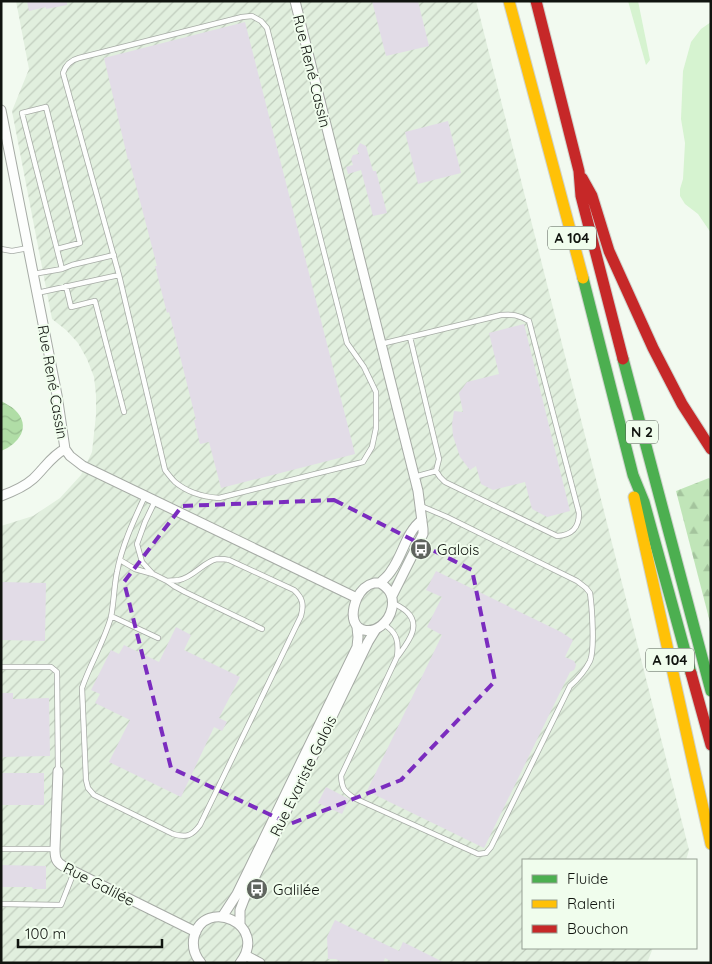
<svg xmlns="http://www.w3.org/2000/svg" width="712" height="964" font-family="Quicksand,sans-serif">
  <defs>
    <pattern id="industrial-furrows" width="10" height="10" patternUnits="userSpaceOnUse" patternTransform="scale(1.25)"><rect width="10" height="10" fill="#e1efde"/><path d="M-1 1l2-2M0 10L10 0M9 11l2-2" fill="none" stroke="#c0ccbd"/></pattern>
    <pattern id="forest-firs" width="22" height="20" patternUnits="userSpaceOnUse" patternTransform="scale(1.25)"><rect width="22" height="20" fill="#c0e5b8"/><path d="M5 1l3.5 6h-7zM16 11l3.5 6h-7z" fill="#a4c49d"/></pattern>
    <pattern id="water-waves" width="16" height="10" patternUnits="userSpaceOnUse" patternTransform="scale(1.25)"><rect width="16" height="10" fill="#b0dda6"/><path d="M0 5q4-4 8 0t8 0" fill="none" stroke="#96bd8e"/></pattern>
  </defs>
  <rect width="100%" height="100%" fill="#f2faf0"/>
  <path fill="url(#industrial-furrows)" d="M 16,1 L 476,1 L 689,850 L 686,860 L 523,860 L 523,948 L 653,948 L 647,963 L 1,963 L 1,526 L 33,516 L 60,498 L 81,475 L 92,452 L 96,415 L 96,395 L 94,377 L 87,359 L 78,343 L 66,330 L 52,319 L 12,111 L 29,69 Z"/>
  <path fill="#d6f3d0" d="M 628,1 L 638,1 L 650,60 L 646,65 Z
    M 711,22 L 711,233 L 698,214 L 685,204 L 680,196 L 680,189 L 683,179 L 685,143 L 681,119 L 683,71 L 691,42 L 701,29 Z"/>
  <path fill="url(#forest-firs)" d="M 709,478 L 711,480 L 711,626 L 676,491 Z"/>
  <path fill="url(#water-waves)" d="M 1,401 C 6,404 11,406 15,410 C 32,426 19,444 1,451 Z"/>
  <path fill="#e2dce7" d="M 27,1 L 67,1 L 67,5 L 46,9 L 46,7 L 29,11 Z
    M 372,1 L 418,1 L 429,46 L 386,56 Z
    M 245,22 L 355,454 L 221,488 L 209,442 L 200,444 L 194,420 L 196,420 L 169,312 L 167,313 L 155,266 L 157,266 L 129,159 L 128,160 L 104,58 Z
    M 448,121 L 461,173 L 418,184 L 405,132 Z
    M 360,143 L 366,146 L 373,171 L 376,171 L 387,213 L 373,216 L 361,170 L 348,174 L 346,167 L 353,165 L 351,159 L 353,155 L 359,154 L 357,149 Z
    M 524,324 L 570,511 L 547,517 L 532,509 L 525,482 L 493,490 L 481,484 L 476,466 L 470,470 L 460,457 L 453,436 L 452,424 L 454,411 L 463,412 L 459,393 L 467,382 L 499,374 L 489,333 Z
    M 436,571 L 561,632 L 573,640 L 565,657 L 574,661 L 576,665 L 575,668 L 574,670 L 570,672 L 484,848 L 367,791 L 442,635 L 427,627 L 442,597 L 426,590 Z
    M 1,582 L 46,583 L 45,641 L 1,640 Z
    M 176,627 L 191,635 L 184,650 L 240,677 L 219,718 L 227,722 L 222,731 L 214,727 L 181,797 L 109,762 L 130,720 L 95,703 L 100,694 L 91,690 L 111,650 L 119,654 L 124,645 L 159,662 Z
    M 1,693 L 13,693 L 13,699 L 49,698 L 50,756 L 1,757 Z
    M 1,773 L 44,773 L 44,805 L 1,805 Z
    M 326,787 L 349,799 L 342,814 L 318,803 Z
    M 1,865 L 46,866 L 46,889 L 33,889 L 32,887 L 1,887 Z
    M 335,920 L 399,951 L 403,942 L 445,963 L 394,963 L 385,958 L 383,963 L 343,963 L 336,959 L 328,959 L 327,937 Z"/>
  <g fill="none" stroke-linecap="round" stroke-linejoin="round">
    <g stroke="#a6aba5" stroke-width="6">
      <path id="lane" d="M 252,16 L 261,21 L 267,28 L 347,343 L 364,367 L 376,392 L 376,428 L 372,447 L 363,462 L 219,498 C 204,497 187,492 175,482 C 171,478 168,474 165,470 L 119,275 L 63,73 C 66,64 71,60 79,58 L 242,17 Z
        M 1,249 L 12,251 L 28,248
        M 57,249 L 80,243 L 46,107 L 22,113 L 62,269
        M 33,274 L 62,269 L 72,265 L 114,255
        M 66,286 L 71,307 L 95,301 L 124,412
        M 37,293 L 119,275
        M 410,337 L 439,459 L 436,471
        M 381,344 L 501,315 C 512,314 519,315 529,321 L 579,513 C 579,528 572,535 557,536 L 445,482 L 440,477 L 436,471 L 414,477
        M 145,496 C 134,520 122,545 117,572 C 114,586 114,602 111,617 C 104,642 90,664 82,688 L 86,780 L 88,788 L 94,795 L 173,834 C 186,838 192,836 200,825 L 301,616 C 304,605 303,598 294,590 L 229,560 C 226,559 221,559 217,559 C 203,562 194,577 179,580 C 176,581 171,580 167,581
        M 120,560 L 135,569 L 153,574 L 167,581 L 174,586 L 185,592 L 262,629
        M 152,573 L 142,562 L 137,544 L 145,522 L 155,501
        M 393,603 C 397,605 403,608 407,612 C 422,626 407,643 398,656
        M 111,616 L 158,638
        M 383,624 C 397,632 399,641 397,657 L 341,776 C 342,789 344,791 354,798 L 478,854 L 486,853 L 491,847 L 570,686 C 578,679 585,671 590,661 C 595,650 592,607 590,593 L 586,588 L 577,581 L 447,517 L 421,506
        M 1,667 L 51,667 L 57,672 L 58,771
        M 1,849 L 55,849
        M 1,904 L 61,905 L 74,872"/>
    </g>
    <g stroke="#a6aba5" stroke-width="11">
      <path id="street" d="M 295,1 L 418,491 L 423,529 L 423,534 L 392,596
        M 1,110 L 57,395 L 65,449 L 70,456 L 83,466 L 357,598
        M 1,496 C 12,492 24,487 33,479 C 44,469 51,456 65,449
        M 374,583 L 380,583 C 390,589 394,596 392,608 C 385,640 340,639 357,598 C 361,590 366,585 374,583 Z
        M 380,583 C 384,579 388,576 391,571 C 403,555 406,532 422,520
        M 58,771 L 55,849 C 55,858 56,862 63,866 L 196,932
        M 222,917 L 237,894 L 357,647 L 358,637 L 357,627
        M 240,925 L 240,910 L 245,897 L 368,642 L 376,629
        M 245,955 L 260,963
        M 201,963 C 195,956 192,947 194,937 C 204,896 270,924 240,963"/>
    </g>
    <g stroke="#cfd3ce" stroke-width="13">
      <path id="fast" d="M 583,278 L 633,475 L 644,502 L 691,673
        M 623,359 L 711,691"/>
    </g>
    <g stroke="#cfd3ce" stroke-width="13">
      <path id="slow" d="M 509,1 L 583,278
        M 634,497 L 711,844"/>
    </g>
    <g stroke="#cfd3ce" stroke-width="13">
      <path id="jam" d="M 536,1 L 579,171 L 581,196 L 623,359
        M 582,178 L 592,196 L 609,251 L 653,348 L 682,404 L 711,449
        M 691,673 L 711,745"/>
    </g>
    <use href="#lane" stroke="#fdfefd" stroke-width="4.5"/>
    <use href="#street" stroke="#fdfefd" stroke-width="9"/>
    <use href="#fast" stroke="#4caf50" stroke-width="11"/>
    <use href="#slow" stroke="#ffc107" stroke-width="11"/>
    <use href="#jam" stroke="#c62828" stroke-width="11"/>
  </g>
  <path fill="none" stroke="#7b2cbf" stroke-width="4" stroke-dasharray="10 6" stroke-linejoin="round" d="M 334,500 L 472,570 L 495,681 L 401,780 L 290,824 L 171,768 L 124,582 L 182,506 Z"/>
  <defs>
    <g id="bus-disc" transform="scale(1.125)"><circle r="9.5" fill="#5f645e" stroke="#f0fded"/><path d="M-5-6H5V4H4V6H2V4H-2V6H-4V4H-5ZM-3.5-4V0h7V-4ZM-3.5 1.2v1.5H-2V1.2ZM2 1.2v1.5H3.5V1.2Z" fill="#fff"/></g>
  </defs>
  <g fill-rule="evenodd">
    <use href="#bus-disc" x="421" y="549"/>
    <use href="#bus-disc" x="257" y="889"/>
  </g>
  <g text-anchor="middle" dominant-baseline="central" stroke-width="4" stroke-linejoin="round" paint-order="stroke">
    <g fill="#f0fded" stroke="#535a52" stroke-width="1">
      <rect x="548" y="226.5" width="48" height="23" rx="4"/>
      <rect x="626" y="420.5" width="32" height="23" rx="4"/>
      <rect x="646" y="648.5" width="48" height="23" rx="4"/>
    </g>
    <g font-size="14" font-weight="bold" fill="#10140f">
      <text x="572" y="238">A 104</text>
      <text x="642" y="432">N 2</text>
      <text x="670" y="660">A 104</text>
    </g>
    <g font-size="15" fill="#10140f" stroke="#f0fded">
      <text transform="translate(312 71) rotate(76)">Rue René Cassin</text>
      <text transform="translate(53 382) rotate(80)">Rue René Cassin</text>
      <text transform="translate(303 776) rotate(-64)">Rue Evariste Galois</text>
      <text transform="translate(99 884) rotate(27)">Rue Galilée</text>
    </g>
    <g font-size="15" fill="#10140f" stroke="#f0fded" text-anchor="start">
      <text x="437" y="549">Galois</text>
      <text x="273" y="889">Galilée</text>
    </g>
  </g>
  <rect width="712" height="964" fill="none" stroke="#10140f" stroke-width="5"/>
  <rect x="522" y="859" width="175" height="90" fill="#f0fded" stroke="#96a094"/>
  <rect x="532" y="875" width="25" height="8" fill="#4caf50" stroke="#96a094"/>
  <text x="567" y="884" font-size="15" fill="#10140f">Fluide</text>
  <rect x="532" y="900" width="25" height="8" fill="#ffc107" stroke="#96a094"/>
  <text x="567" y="909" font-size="15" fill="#10140f">Ralenti</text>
  <rect x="532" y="925" width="25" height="8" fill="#c62828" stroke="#96a094"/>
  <text x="567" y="934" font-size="15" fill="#10140f">Bouchon</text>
  <path d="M18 939v8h144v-8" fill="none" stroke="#10140f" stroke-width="2.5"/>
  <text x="25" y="939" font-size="15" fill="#10140f" stroke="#f0fded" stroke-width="4" paint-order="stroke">100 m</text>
</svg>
